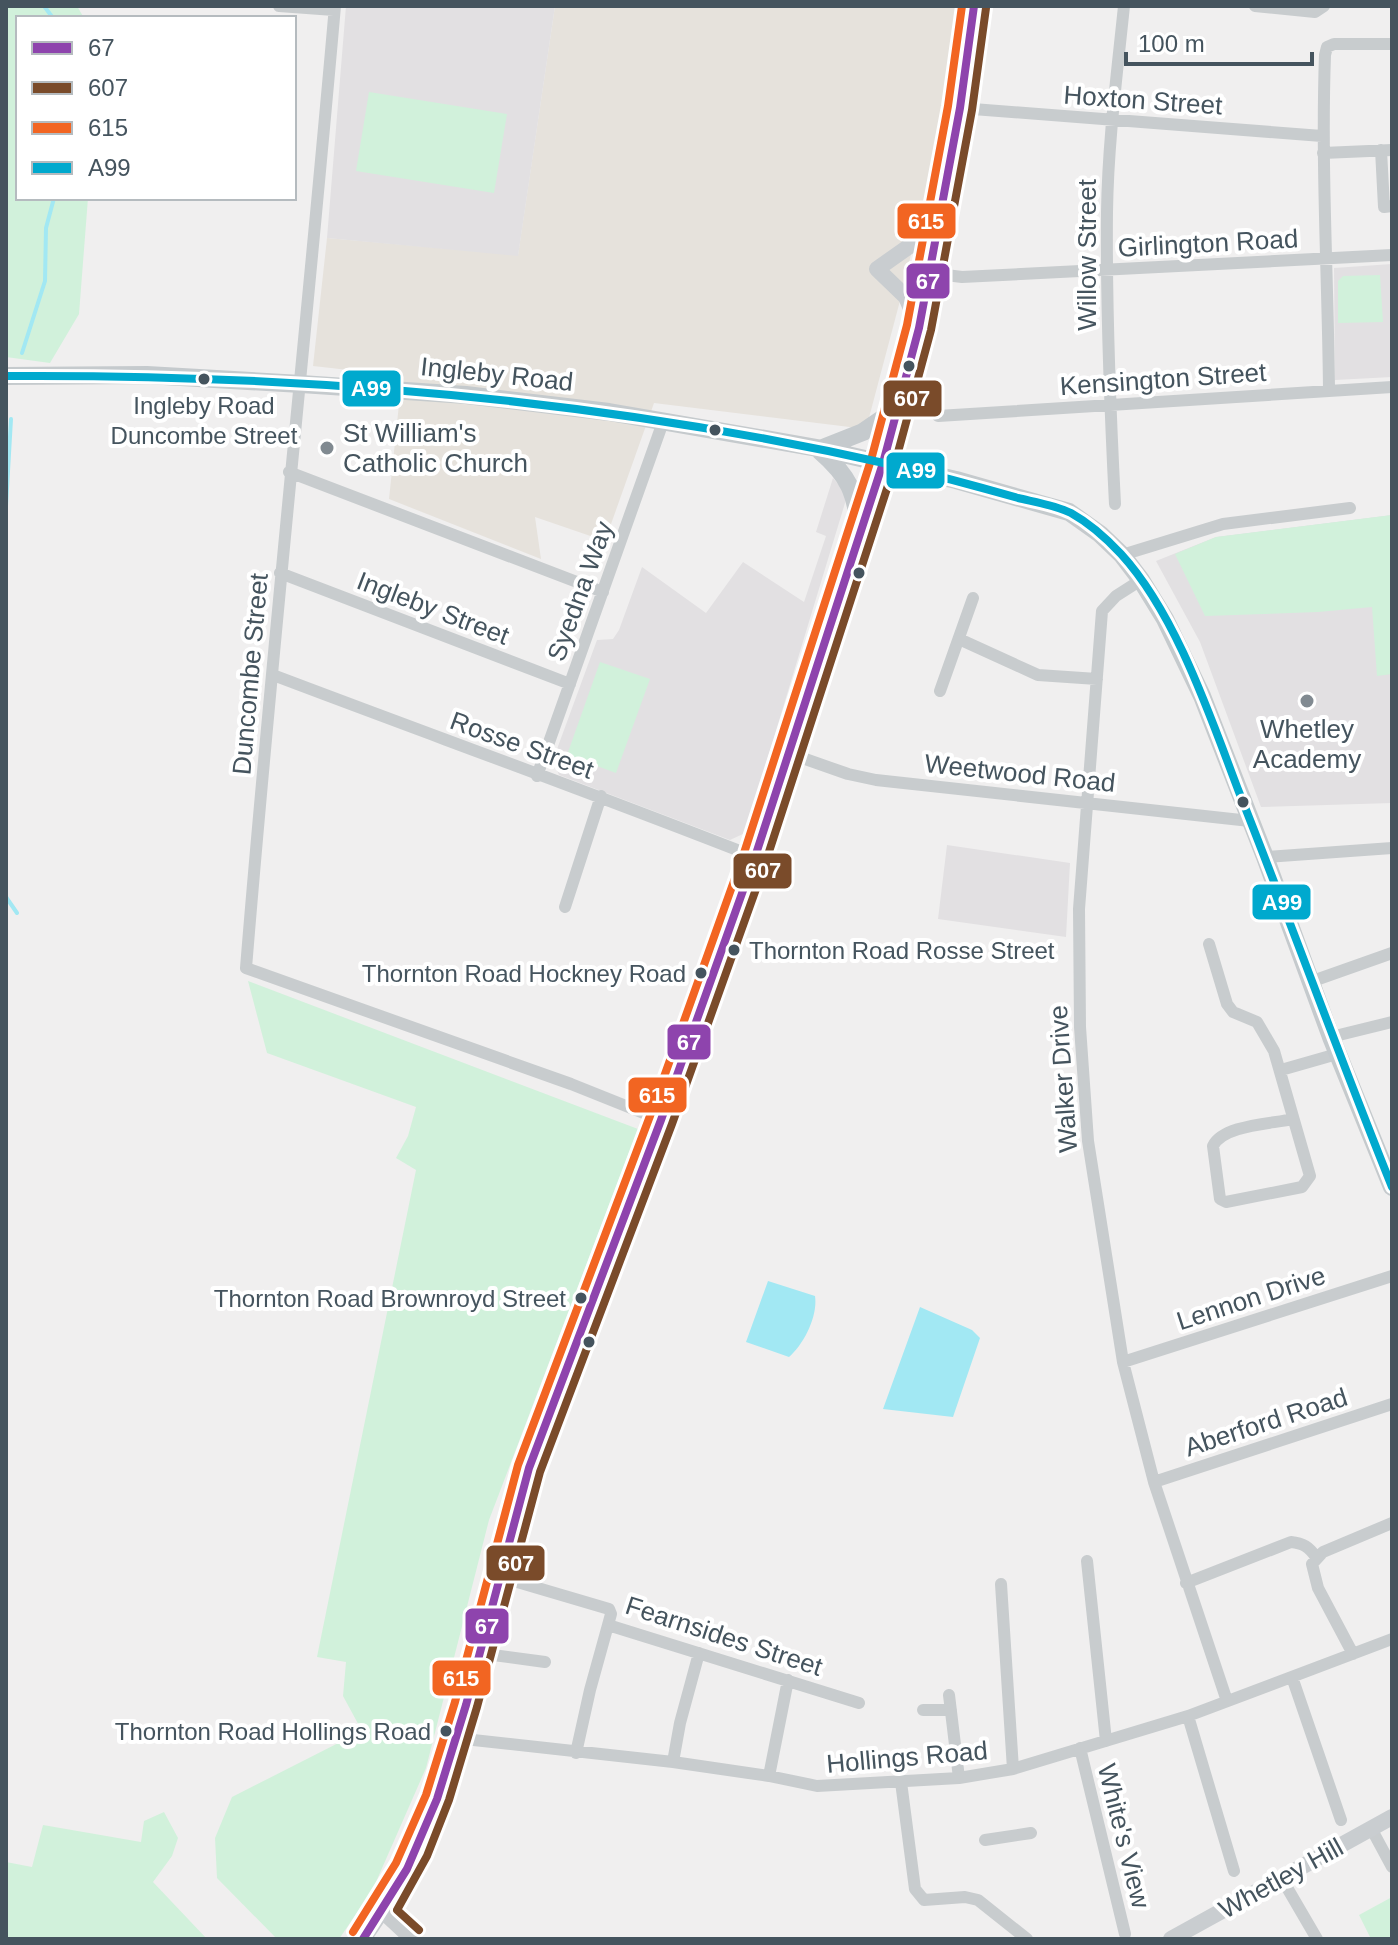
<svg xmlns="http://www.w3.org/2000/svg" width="1398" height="1945" font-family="Helvetica,sans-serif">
  <rect width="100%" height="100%" fill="#f0efef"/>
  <path fill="#e6e2dc" d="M 555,6 L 958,6 L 947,101 L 901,297 L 866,429 L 654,403 L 605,541 L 535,517 L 541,559 L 389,499 L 402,376 L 313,366 L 327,238 L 518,255 Z"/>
  <path fill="#e2e0e2" d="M 346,6 L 555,6 L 518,256 L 327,238 Z
    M 1392,264 L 1392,377 L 1335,380 L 1334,268 Z
    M 833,478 L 845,492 L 845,503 L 745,833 L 730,840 L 559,775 L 553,760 L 597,640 L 613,639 L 619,630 L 642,567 L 706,613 L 743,562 L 804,602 L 826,536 L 816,532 Z
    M 1392,515 L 1392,803 L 1261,807 L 1200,642 L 1156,561 L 1216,537 Z
    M 947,845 L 1070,863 L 1066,937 L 938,919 Z"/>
  <path fill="#d1f1db" d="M 6,6 L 77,6 L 84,18 L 18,18 L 18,198 L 88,198 L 79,314 L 50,363 L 6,357 Z
    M 369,92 L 507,114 L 494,193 L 356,171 Z
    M 1380,275 L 1383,322 L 1338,323 L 1338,281 L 1343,276 Z
    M 1392,515 L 1392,674 L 1377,676 L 1372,607 L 1318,612 L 1205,616 L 1175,554 L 1216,537 Z
    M 600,662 L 650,679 L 616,773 L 567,755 Z
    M 248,981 L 638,1129 L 489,1520 L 426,1768 L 372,1891 L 339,1939 L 277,1939 L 217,1878 L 215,1838 L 232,1797 L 362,1731 L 343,1696 L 346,1662 L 317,1657 L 416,1170 L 396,1158 L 408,1136 L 416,1107 L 267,1053 Z
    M 164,1812 L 178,1838 L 172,1856 L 153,1882 L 207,1939 L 6,1939 L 6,1862 L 32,1867 L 43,1825 L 141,1842 L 144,1821 Z
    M 1392,1897 L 1392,1939 L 1371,1939 L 1359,1915 Z"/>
  <path fill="#a2e8f3" d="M 768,1281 L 815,1296 C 818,1316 804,1344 789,1357 L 746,1342 Z
    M 920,1307 L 972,1330 L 980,1338 L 953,1417 L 883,1409 Z"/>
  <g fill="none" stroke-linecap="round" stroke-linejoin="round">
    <path stroke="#a2e8f3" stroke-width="4" d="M 44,6 L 53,18
      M 22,353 L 45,281 L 46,228 L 54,198
      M 6,506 L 11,419
      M 6,897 L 17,913"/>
    <path stroke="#c8ccce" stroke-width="12" d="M 279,6 L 334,10
      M 335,6 C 307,327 272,647 246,968 L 571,1084 L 661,1120
      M 1255,6 L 1315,12 L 1324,6
      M 960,108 L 1322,136
      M 1381,150 L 1384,207 L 1392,206
      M 1323,153 L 1392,150
      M 930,273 L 962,277 L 1392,255
      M 1329,390 C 1328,278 1321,167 1325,55 L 1327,47 L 1334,44 L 1392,44
      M 938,416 L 1392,387
      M 289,472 L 603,592
      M 1115,504 C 1110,407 1106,309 1107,212 C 1108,143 1117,74 1124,6
      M 1122,555 L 1223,524 L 1350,508
      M 280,573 L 570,684
      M 1141,580 L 1116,596 L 1102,611 L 1079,909 L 1080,1027 L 1088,1141 L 1123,1362 L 1154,1482 L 1227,1701
      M 959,639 L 1038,675 L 1097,679
      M 273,675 C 434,736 595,794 755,857
      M 940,691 L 973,598
      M 788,753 L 848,774 L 876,780 L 1250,821
      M 537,776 L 663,422
      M 1265,857 L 1392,848
      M 565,907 L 601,796
      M 1209,944 L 1227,1004 L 1233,1012 L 1257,1022 L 1274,1051 L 1310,1176 L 1302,1187 L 1226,1202 L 1220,1199 L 1213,1146 C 1223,1125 1271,1124 1293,1119
      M 1310,982 L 1392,953
      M 1331,1037 L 1392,1022
      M 1281,1070 L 1337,1054
      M 1123,1362 L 1392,1276
      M 1154,1482 L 1392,1404
      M 1087,1561 L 1106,1741
      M 497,1576 L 609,1609 L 611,1614 L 608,1625 L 859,1703
      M 1186,1583 L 1291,1542 C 1303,1543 1309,1547 1316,1557
      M 1001,1584 L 1013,1769
      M 478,1653 L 545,1662
      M 1353,1654 L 1318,1588 L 1312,1564 L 1323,1552 L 1392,1523
      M 1292,1677 L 1341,1820
      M 949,1695 L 959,1778
      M 923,1710 L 951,1710
      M 1188,1716 L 1234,1871
      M 455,1738 L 673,1762 L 769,1776 L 817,1786 L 959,1778 L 1013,1769 L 1188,1716 L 1392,1639
      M 1080,1748 L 1125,1934
      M 576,1753 L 590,1690 L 608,1625
      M 673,1762 L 680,1723 L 699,1653
      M 769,1776 L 788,1680
      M 901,1782 L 915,1889 L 924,1900 L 965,1897 L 978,1900 L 1027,1939
      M 1371,1828 L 1392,1867
      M 985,1840 L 1031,1833
      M 1282,1879 L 1317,1939"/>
    <path stroke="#c8ccce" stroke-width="14" d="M 382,1912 L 411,1939"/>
    <path stroke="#c9cdd0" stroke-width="16" d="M 919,327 L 906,297 L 877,269 L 911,245 L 939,214
      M 363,1939 C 384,1909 404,1878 419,1844 C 471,1725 489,1591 529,1468 L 661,1120 L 755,857 L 883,463 L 919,328 L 960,108 L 974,6
      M 1171,1939 L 1392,1817"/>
    <path stroke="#c5cacd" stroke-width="18" d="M 6,376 L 147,375 L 301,384 L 466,395 L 609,412 L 817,448 L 956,480 L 1069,512 L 1100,534 L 1122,555 L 1141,580 L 1165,619 L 1202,696 L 1265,857 L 1331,1037 L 1392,1187
      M 820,449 L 863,432 L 898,408
      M 820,451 C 850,477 855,492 860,530"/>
    <g stroke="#fff" stroke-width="14">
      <path id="bus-1" d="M 363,1939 L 407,1869 L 437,1799 L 466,1705 L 529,1468 L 661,1120 L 755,857 L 883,463 L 919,328 L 960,108 L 974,6"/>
    </g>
    <g stroke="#fff" stroke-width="14">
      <path id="bus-2" d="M 419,1930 L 397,1910 L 427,1856 L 449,1800 L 477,1707 L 540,1472 L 672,1124 L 766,861 L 894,467 L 931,330 L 972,110 L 986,8"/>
    </g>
    <g stroke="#fff" stroke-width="14">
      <path id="bus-3" d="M 353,1932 L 396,1863 L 426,1795 L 455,1702 L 518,1465 L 650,1116 L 744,853 L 871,460 L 907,325 L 948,106 L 962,6"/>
    </g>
    <g stroke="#fff" stroke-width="14">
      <path id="bus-4" d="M 6,376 C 304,374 602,399 893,465 C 935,475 976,486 1018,498 C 1035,502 1055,505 1071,513 C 1089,523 1107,539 1121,554 C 1176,614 1210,716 1239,792 C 1291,923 1339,1056 1392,1187"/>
    </g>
    <use href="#bus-1" stroke="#8e44ad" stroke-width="8"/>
    <use href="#bus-2" stroke="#7a4b2a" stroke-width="8"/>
    <use href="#bus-3" stroke="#f26522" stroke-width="8"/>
    <use href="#bus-4" stroke="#00a9ce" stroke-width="8"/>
  </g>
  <g fill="#45545e" stroke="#fff" stroke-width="3">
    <circle cx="909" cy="366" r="7"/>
    <circle cx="204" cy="379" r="7"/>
    <circle cx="715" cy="430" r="7"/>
    <circle cx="859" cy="573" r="7"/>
    <circle cx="1243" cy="802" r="7"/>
    <circle cx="734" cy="950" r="7"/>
    <circle cx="701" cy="973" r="7"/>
    <circle cx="581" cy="1298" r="7"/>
    <circle cx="589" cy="1342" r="7"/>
    <circle cx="446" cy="1731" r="7"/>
  </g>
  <g fill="#818a91" stroke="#fff" stroke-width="3">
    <circle cx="327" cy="448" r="8"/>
    <circle cx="1307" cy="701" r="8"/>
  </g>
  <g text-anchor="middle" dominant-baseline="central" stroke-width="8" stroke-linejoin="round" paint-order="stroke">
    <g font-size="24" fill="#45545e" stroke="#fff" text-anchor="end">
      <text x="204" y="405" text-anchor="middle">Ingleby Road<tspan x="204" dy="30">Duncombe Street</tspan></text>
      <text x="749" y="950" text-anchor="start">Thornton Road Rosse Street</text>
      <text x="686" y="973">Thornton Road Hockney Road</text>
      <text x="566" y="1298">Thornton Road Brownroyd Street</text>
      <text x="431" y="1731">Thornton Road Hollings Road</text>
    </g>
    <g font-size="26" fill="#45545e" stroke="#fff">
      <text transform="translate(1143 100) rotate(4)">Hoxton Street</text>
      <text transform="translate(1208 243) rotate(-3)">Girlington Road</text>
      <text transform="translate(1087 255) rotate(-90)">Willow Street</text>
      <text transform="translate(497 374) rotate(6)">Ingleby Road</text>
      <text transform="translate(1163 379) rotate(-4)">Kensington Street</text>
      <text transform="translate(580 591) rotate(-70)">Syedna Way</text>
      <text transform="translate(433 608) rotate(21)">Ingleby Street</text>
      <text transform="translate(250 674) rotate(-85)">Duncombe Street</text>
      <text transform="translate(522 745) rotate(20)">Rosse Street</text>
      <text transform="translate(1020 773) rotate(6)">Weetwood Road</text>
      <text transform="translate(1063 1079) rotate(-94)">Walker Drive</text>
      <text transform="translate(1251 1298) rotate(-18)">Lennon Drive</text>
      <text transform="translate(1266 1422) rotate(-18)">Aberford Road</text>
      <text transform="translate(724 1636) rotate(18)">Fearnsides Street</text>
      <text transform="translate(907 1757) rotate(-5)">Hollings Road</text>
      <text transform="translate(1124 1836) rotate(76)">White's View</text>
      <text transform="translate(1281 1878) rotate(-29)">Whetley Hill</text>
    </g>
    <g font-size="26" fill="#45545e" stroke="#fff" text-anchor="start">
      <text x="343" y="433">St William's<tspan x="343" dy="30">Catholic Church</tspan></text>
      <text x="1307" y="729" text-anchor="middle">Whetley<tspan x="1307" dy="30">Academy</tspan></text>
    </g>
  </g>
  <g stroke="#fff" stroke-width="3">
    <rect x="896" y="202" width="61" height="38" rx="8" fill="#f26522"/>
    <rect x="905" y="262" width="46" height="38" rx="8" fill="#8e44ad"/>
    <rect x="341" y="369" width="61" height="39" rx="8" fill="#00a9ce"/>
    <rect x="882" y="379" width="61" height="39" rx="8" fill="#7a4b2a"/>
    <rect x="885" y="451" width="61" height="39" rx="8" fill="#00a9ce"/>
    <rect x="732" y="852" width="61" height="38" rx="8" fill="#7a4b2a"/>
    <rect x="1251" y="883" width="61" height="38" rx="8" fill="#00a9ce"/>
    <rect x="666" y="1023" width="46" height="38" rx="8" fill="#8e44ad"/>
    <rect x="627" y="1076" width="61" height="38" rx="8" fill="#f26522"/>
    <rect x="485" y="1544" width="61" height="38" rx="8" fill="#7a4b2a"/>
    <rect x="464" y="1607" width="46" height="38" rx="8" fill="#8e44ad"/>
    <rect x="431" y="1659" width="61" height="38" rx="8" fill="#f26522"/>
  </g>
  <g font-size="22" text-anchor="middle" font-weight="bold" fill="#fff">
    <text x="926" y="229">615</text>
    <text x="928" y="289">67</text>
    <text x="371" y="396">A99</text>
    <text x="912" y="406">607</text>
    <text x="916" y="478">A99</text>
    <text x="763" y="878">607</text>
    <text x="1282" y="910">A99</text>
    <text x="689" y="1050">67</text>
    <text x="657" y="1103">615</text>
    <text x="516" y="1571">607</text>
    <text x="487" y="1634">67</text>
    <text x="461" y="1686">615</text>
  </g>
  <rect width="1398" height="1945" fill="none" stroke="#45545e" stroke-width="16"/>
  <rect x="16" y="16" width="280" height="184" fill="#ffffff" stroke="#b5bbbf" stroke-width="2"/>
  <rect x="32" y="42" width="40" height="12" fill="#8e44ad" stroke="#b5bbbf" stroke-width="2"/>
  <text x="88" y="56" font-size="24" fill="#45545e">67</text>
  <rect x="32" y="82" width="40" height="12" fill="#7a4b2a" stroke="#b5bbbf" stroke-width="2"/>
  <text x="88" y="96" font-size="24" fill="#45545e">607</text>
  <rect x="32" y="122" width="40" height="12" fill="#f26522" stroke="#b5bbbf" stroke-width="2"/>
  <text x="88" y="136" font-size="24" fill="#45545e">615</text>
  <rect x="32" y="162" width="40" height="12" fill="#00a9ce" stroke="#b5bbbf" stroke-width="2"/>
  <text x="88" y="176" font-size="24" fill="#45545e">A99</text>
  <path d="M1126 52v12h186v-12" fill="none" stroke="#45545e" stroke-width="4"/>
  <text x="1138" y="52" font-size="24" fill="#45545e" stroke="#ffffff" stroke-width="6" paint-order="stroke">100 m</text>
</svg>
